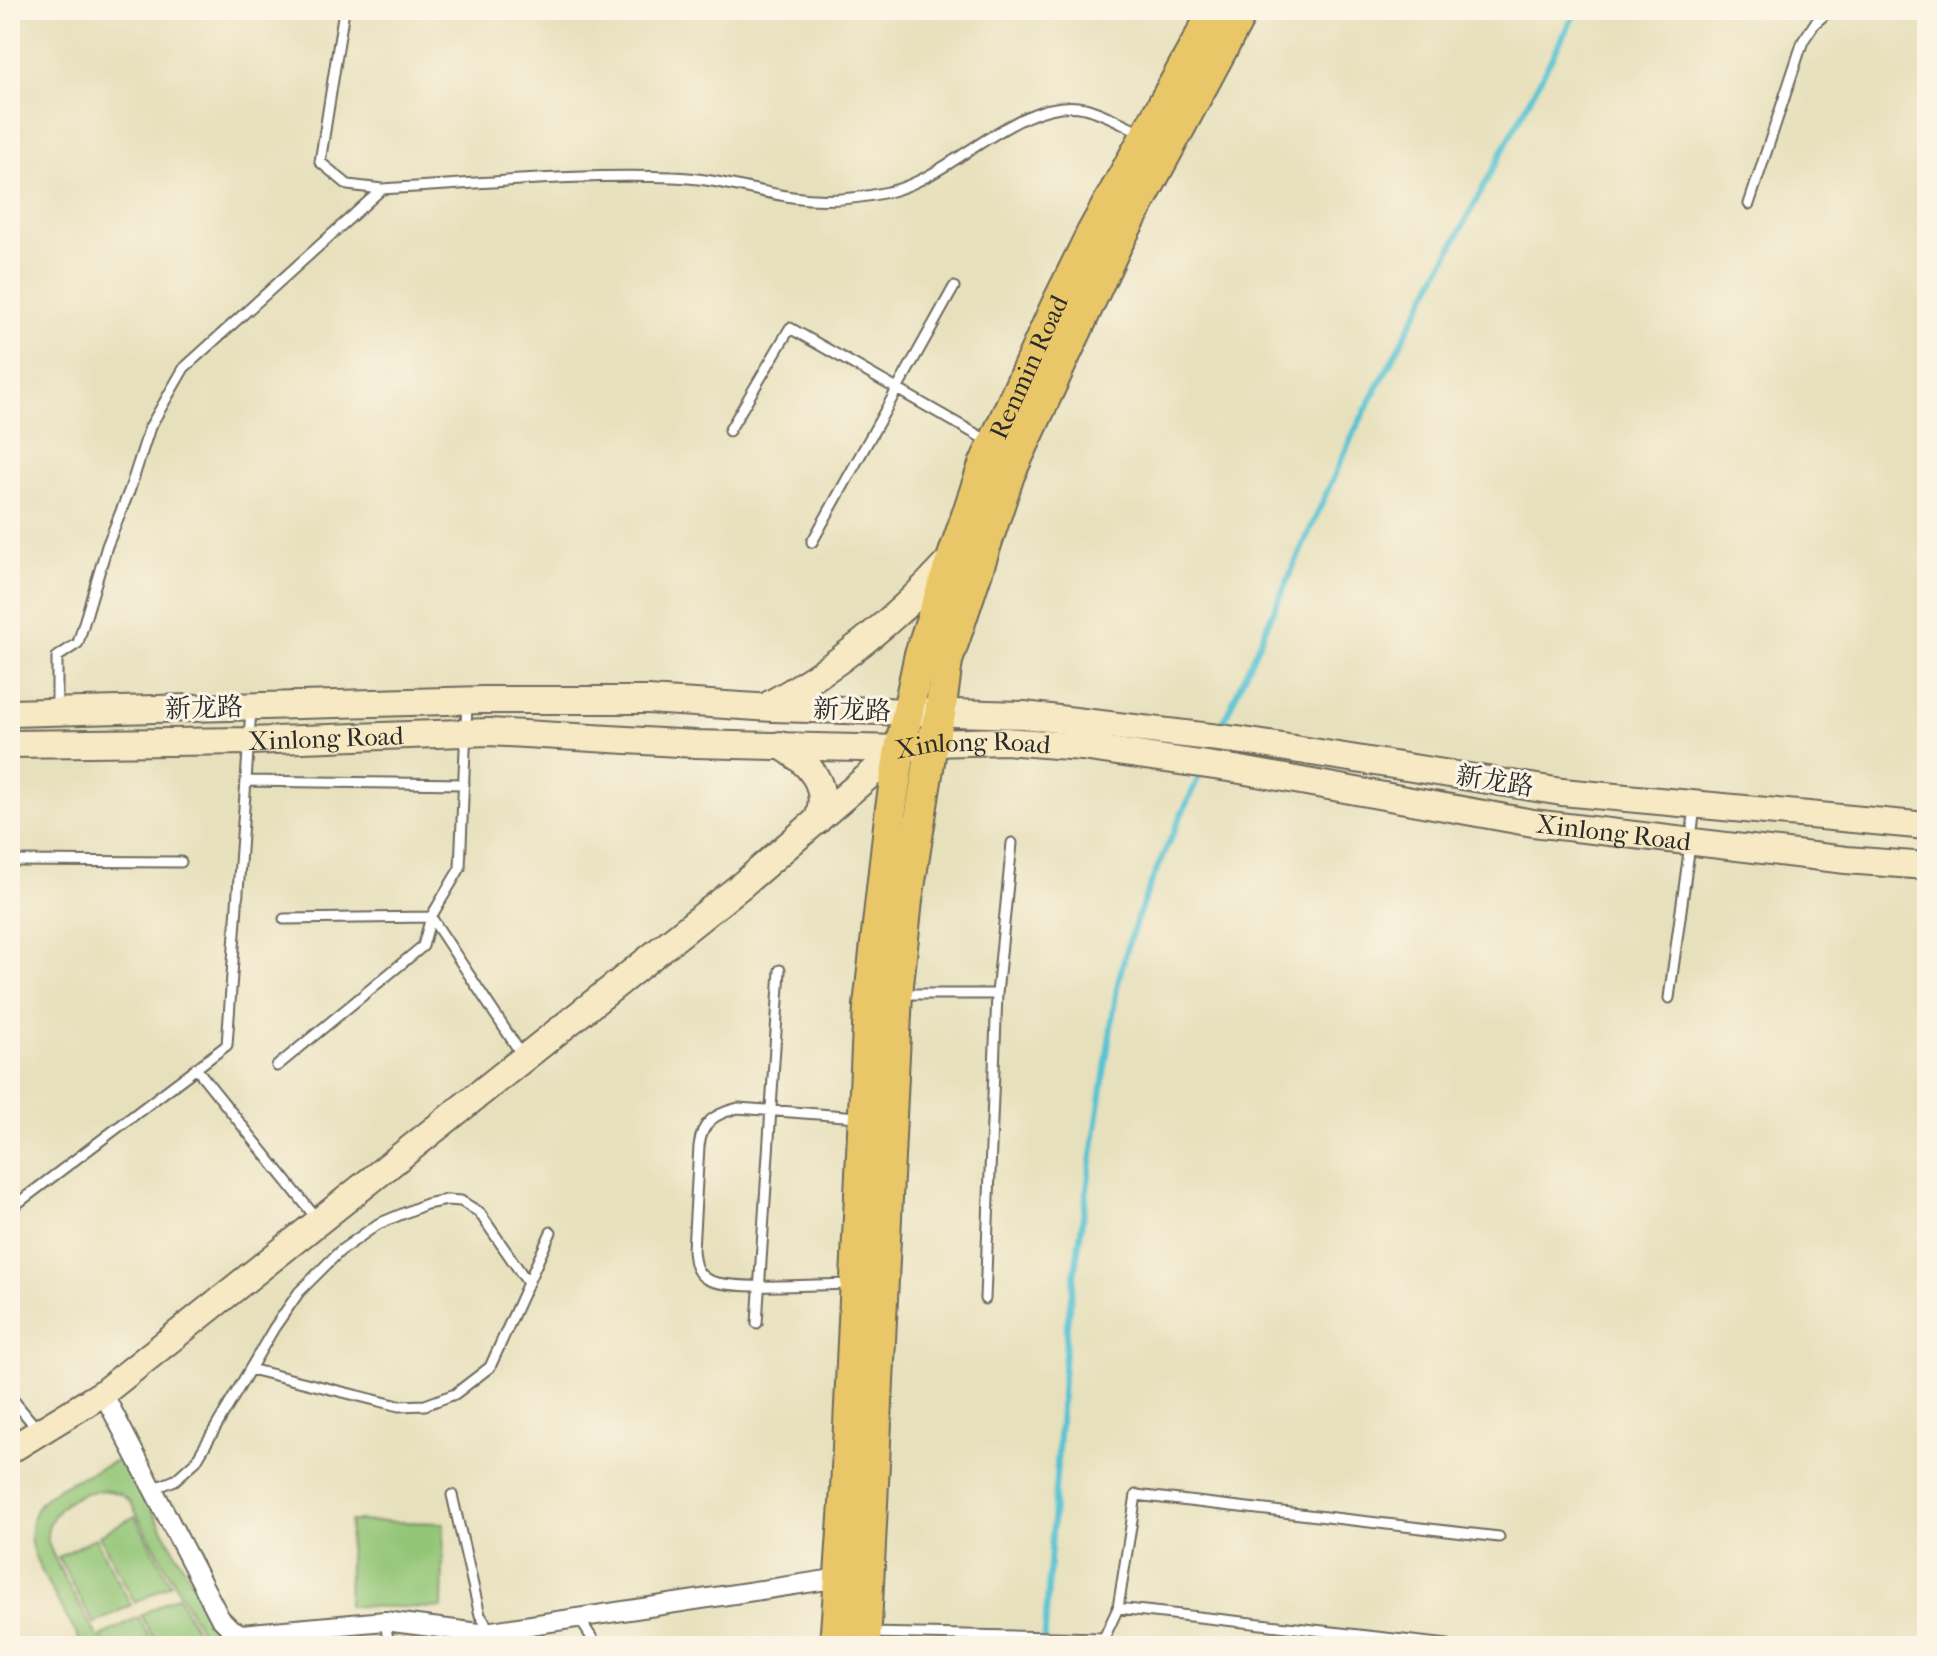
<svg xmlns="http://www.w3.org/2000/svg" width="1937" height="1656" font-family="'IM FELL French Canon','Noto Serif SC',serif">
  <rect width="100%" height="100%" fill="#fcf5e5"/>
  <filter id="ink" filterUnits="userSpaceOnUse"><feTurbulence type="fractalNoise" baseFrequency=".0125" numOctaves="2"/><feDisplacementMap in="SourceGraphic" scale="16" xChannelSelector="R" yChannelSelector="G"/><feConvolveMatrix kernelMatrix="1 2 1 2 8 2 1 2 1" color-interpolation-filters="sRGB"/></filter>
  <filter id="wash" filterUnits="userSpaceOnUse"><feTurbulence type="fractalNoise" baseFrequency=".006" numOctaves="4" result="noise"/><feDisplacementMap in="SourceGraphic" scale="32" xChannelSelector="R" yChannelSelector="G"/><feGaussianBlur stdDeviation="1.8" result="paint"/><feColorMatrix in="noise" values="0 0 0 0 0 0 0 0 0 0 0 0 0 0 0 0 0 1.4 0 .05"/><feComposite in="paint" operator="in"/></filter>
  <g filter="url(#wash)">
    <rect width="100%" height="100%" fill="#e7e0bc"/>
    <path fill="#92c576" stroke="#5e7850" stroke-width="2" d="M 123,1458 L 228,1646 L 209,1646 L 131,1503 C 119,1490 103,1488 86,1493 C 68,1498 47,1516 47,1536 C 48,1555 91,1625 103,1646 L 83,1646 C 71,1623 33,1563 31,1542 C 29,1529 33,1510 42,1501 C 57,1485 102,1468 123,1458 Z
      M 135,1516 L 171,1584 L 135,1603 L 99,1535 Z
      M 350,1521 L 444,1523 L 442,1608 L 348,1606 Z
      M 95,1538 L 131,1605 L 94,1624 L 58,1557 Z
      M 177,1596 L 178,1596 L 204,1646 L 158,1646 L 141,1615 Z
      M 138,1617 L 154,1646 L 106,1646 L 101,1636 Z"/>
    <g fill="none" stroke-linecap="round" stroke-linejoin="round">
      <path stroke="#57c2d2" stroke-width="6" d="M 1220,730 L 1354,432 L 1577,10
        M 1044,1646 L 1067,1324 L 1117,987 C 1134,910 1170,841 1202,770"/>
    </g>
  </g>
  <g filter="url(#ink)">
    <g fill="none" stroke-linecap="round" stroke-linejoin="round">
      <g stroke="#6d6a5e" stroke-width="13">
        <path id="lane" d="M 344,10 L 320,162 L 348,185 L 382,189 C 478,184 577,173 673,177 C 714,178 752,191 792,197 C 824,202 857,199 888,192 C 952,178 1020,94 1085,108 C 1104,113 1123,124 1141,132
          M 1749,204 L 1803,41 L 1815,23 L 1830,10
          M 729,431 L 790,328 L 988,441
          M 812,542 L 954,287
          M 57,709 L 57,657 L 78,643 L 107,546 L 130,489 L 150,427 L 184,368 L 382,189
          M 246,781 L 464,784
          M 10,861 L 181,862
          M 431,917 L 524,1058
          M 284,919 L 431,917 L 460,868 L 467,703
          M 901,994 L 997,994
          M 1669,998 L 1695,808
          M 277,1066 L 423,946 L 431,917
          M 196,1068 L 317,1219
          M 10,1209 L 227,1045 L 251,710
          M 852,1284 C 823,1284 724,1292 705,1278 C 695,1271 694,1261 693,1250 L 699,1146 C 702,1121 715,1114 738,1108 L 858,1117
          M 985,1299 L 997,994 L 1012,843
          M 757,1323 L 780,970
          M 250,1369 L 399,1406 L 425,1405 L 455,1394 L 490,1367 L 551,1232
          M 10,1396 L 38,1430
          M 153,1489 L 175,1480 L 196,1461 L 274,1328 L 299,1292 L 340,1251 L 378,1224 L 426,1204 L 447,1200 L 461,1201 L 479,1212 L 528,1283
          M 452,1495 L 480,1615 L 500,1646
          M 1118,1608 L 1448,1645
          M 579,1618 L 597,1646
          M 385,1621 L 389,1646
          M 869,1633 L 1104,1638 L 1118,1608 L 1136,1495 L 1499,1537"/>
      </g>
      <g stroke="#6d6a5e" stroke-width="22">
        <path id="street" d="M 103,1393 L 220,1618 L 230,1628 L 241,1634 L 385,1621 L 479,1633 L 840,1578"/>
      </g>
      <g stroke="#6d6a5e" stroke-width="30">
        <g id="secondary">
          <path d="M 765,707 C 835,669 897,619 950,560"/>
          <path d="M 10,713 L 483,700 L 648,700 L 773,708 L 1024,715 L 1244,741 L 1562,792 L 1927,826"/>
          <path id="s1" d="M 10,744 L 249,741 L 489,732 L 695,744 L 900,749 L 932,743 L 1005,741 L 1082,747 L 1235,769 L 1533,823 L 1846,860 L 1927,866"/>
          <path d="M 780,745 C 809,762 832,786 817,821"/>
          <path d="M 10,1450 L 103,1393 L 743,884 L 900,749"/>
        </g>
      </g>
      <g stroke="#6d6a5e" stroke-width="34">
        <g id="primary">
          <path id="s2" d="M 835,1646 L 846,1489 L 869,1006 L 891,808 L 900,749 L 920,654 L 984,465 L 1056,306 L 1092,233 L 1215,10"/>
          <path d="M 865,1646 L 897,994 L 907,900 L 932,743 L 940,714 L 947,661 L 1009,475 L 1116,246 L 1243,10"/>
        </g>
      </g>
      <use href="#lane" stroke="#fff" stroke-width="9"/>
      <use href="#street" stroke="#fff" stroke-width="18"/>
      <use href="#secondary" stroke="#f6e9c3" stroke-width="26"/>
      <use href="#primary" stroke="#e9c769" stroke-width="30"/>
    </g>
  </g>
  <g text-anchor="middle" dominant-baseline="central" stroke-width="6" stroke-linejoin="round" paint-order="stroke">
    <g font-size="26" fill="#2b2b2b" stroke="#fcf5e5">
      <text stroke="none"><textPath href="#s2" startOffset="1304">Renmin Road</textPath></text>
      <text transform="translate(204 708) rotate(-2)">新龙路</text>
      <text transform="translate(852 710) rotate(2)">新龙路</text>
      <text stroke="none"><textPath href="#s1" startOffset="316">Xinlong Road</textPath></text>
      <text stroke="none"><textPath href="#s1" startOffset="964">Xinlong Road</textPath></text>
      <text transform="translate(1495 781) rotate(9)">新龙路</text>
      <text stroke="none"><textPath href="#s1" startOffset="1612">Xinlong Road</textPath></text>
    </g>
  </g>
  <rect width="1937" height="1656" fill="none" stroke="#fcf5e5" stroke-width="40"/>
</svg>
